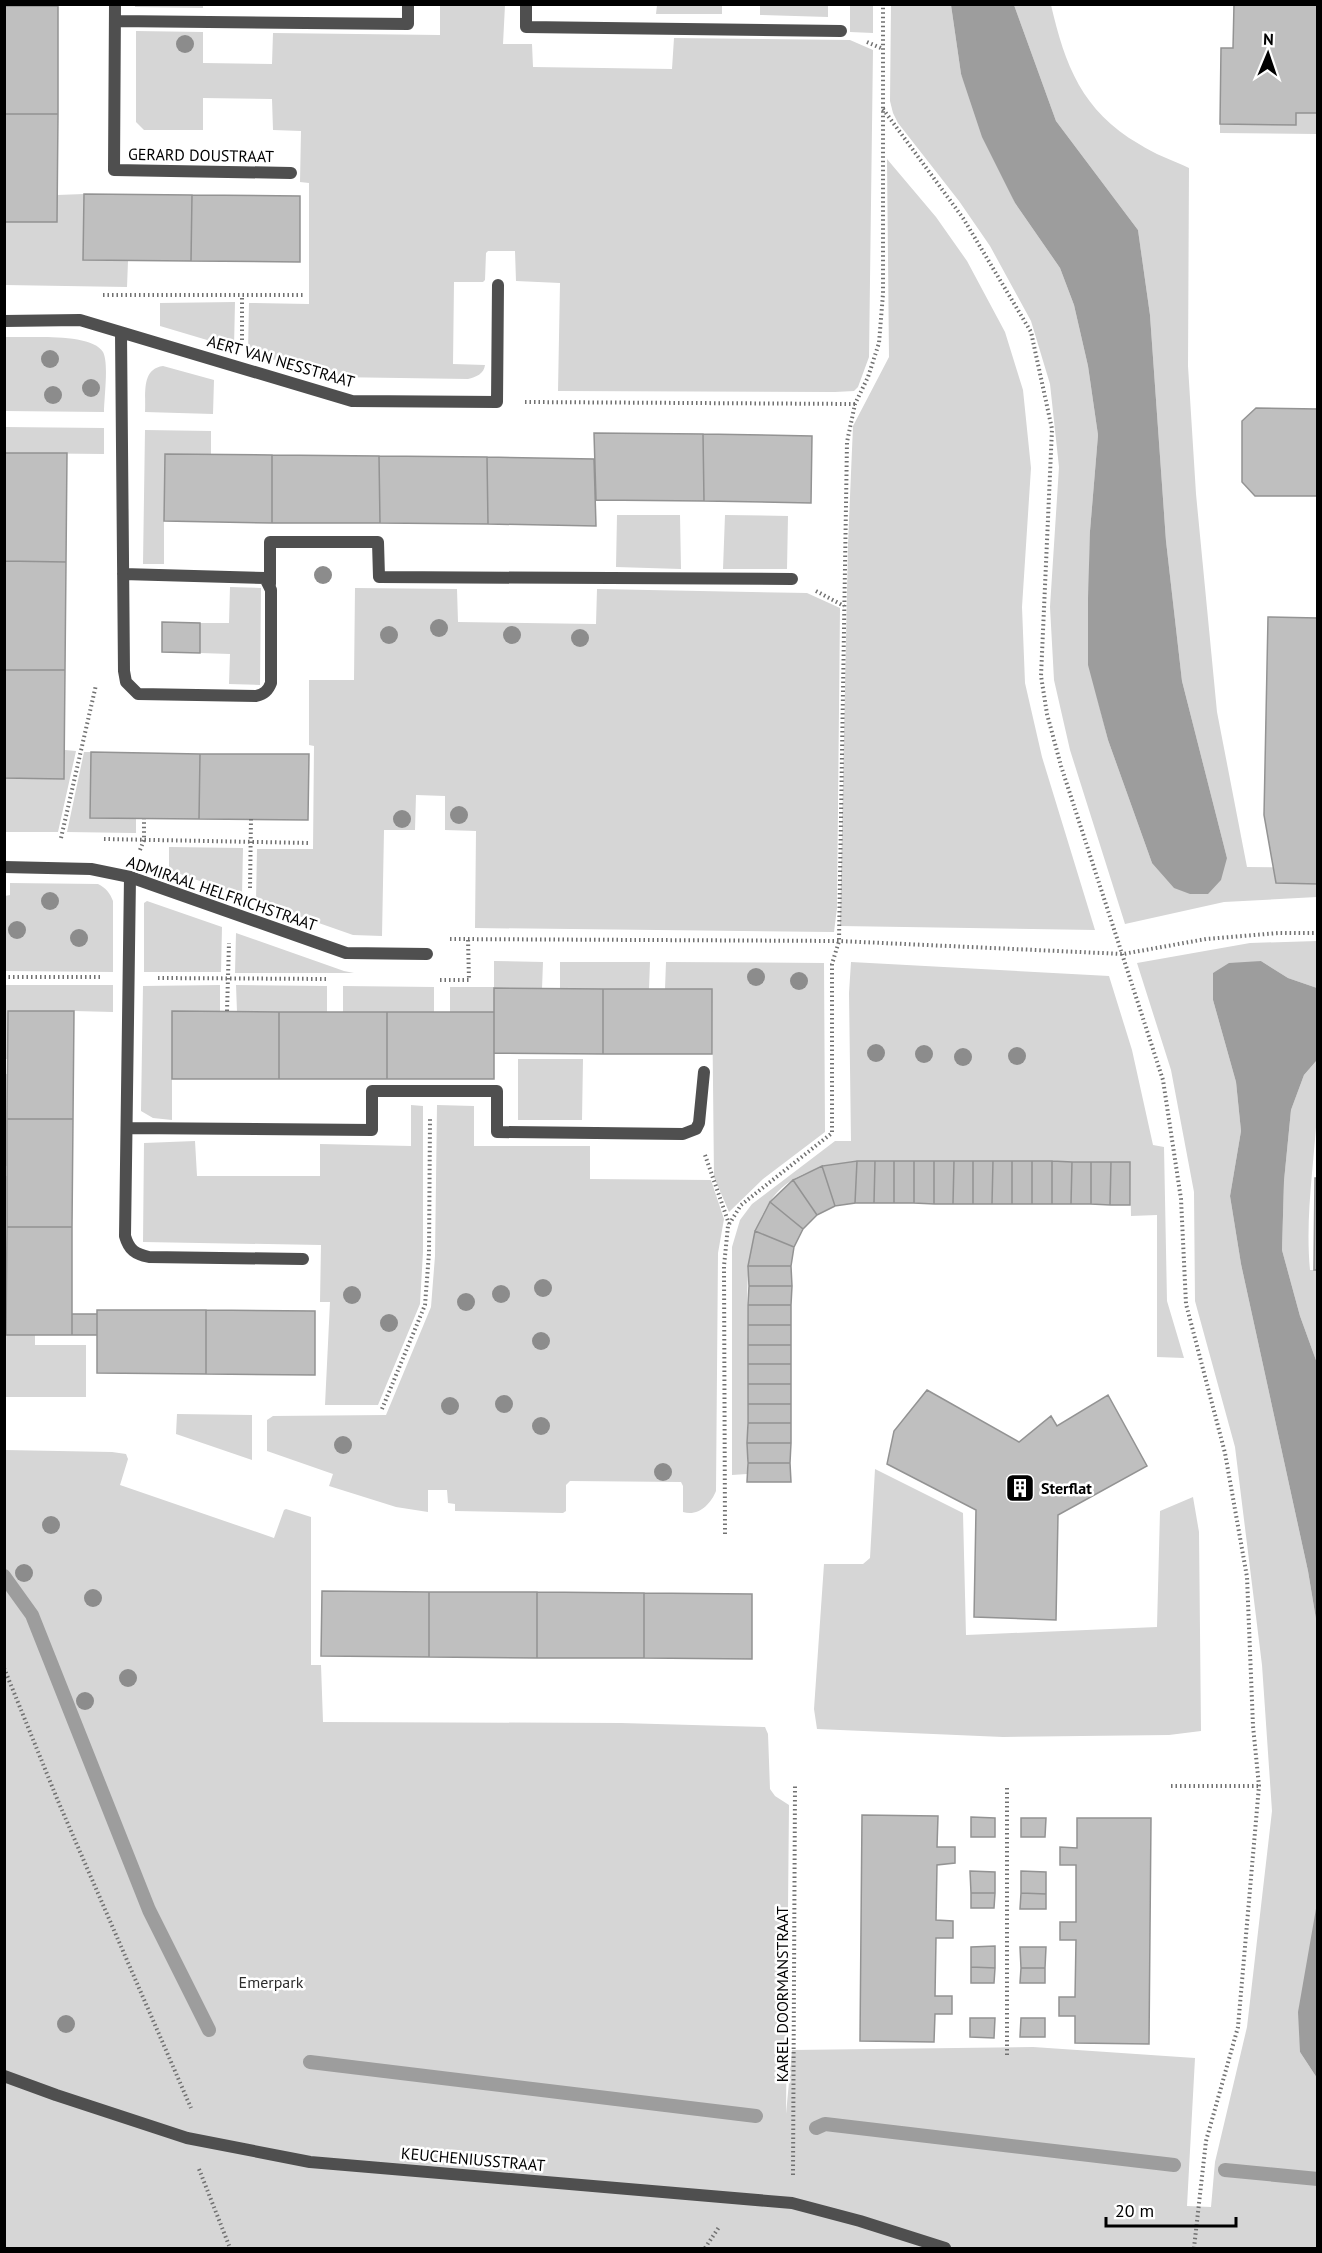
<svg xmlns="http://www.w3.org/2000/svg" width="1322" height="2253" font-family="'PT Sans',sans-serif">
  <rect width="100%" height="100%" fill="#fff"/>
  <path fill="#d6d6d6" d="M 440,4 L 505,5 L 503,44 L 532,44 L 533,67 L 672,69 L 674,38 L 850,40 L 873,50 L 869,357 L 858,387 L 854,391 L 835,392 L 558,391 L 560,283 L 516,281 L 515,251 L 488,251 L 486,253 L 485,280 L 483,282 L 454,282 L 453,364 L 485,365 C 484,374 476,377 468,379 L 333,377 L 248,352 L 249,303 L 309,304 L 309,183 L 300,182 L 301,131 L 273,130 L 272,99 L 203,98 L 203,130 L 144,130 L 136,122 L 136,31 L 203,32 L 203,63 L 272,64 L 273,33 L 440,35 Z
    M 135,5 L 203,5 L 203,8 L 135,7 Z
    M 657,5 L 722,5 L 722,14 L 656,14 Z
    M 760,5 L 828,5 L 828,17 L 760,15 Z
    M 850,5 L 873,5 L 873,33 L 850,32 Z
    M 891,5 L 951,5 L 961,74 L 1015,203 L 1060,268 L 1074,305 L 1088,366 L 1098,435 L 1090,531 L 1089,665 L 1108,740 L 1152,863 L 1227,858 L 1182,681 L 1166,541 L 1150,315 L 1138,230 L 1056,121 L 1014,5 L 1051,5 C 1065,65 1082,111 1139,144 C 1154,154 1172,160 1189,168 L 1188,366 L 1196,494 L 1217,712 L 1247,867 L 1317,868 L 1317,897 L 1224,902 L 1125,924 L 1070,750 L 1054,680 L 1050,607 L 1059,467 L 1050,384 L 1031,321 L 990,246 L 959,201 L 898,123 L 893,113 L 890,101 Z
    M 1296,113 L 1317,113 L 1317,134 L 1220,133 L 1220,124 Z
    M 887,159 L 936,217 L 967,261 L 1005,332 L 1023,390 L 1031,468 L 1022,607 L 1025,683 L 1042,757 L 1095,930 L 840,926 L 848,544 L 853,426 L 889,357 Z
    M 84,194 L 83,260 L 128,261 L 127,287 L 5,285 L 5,222 L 57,195 Z
    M 235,302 L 234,348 L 160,326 L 160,303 Z
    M 5,337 C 26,338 92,332 103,352 C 109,363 104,398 104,412 L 5,411 Z
    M 163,366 L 214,380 L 213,414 L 145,412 C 146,394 141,369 163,366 Z
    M 5,427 L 104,428 L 104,454 L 5,453 Z
    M 145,430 L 211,431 L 211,455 L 164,521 L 164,564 L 143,564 Z
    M 617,515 L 680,515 L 681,569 L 616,567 Z
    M 725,515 L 788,516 L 787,569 L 723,569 Z
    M 230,587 L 261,588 L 260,685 L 229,684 L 230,654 L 200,653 L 200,623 L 229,623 Z
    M 355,588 L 457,589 L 458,622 L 596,624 L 597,589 L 807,593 L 840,608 L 837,908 L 834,932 L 475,928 L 476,831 L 445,830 L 445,796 L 416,795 L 415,830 L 384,830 L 382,936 L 353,935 L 256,901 L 257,849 L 313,849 L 314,746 L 309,745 L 309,680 L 354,680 Z
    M 65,750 L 76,751 L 58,832 L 5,832 L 5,778 L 64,779 Z
    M 84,752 L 91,752 L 91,818 L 136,818 L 136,833 L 67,832 Z
    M 169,847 L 243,848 L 242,896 L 169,870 Z
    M 10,883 L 98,884 C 106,888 110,893 113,901 L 113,972 L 5,971 L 5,896 L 10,895 Z
    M 147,901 L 222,927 L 221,972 L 144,972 L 144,903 Z
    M 236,933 L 344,971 L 354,973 L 235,973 Z
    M 1317,941 L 1317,988 L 1288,978 L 1261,961 L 1213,973 L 1213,1000 L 1236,1082 L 1241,1131 L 1230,1196 L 1241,1264 L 1308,1571 L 1316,1619 L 1318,1647 L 1317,1903 L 1300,2052 L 1317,2078 L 1317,2248 L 5,2248 L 5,1450 L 112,1452 L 126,1454 L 128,1459 L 120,1485 L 274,1538 L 284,1510 L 286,1509 L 311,1517 L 311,1665 L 321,1665 L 323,1722 L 621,1723 L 765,1727 L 768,1734 L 770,1789 L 775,1796 L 789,1805 L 786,2114 L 792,2050 L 1033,2047 L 1195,2058 L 1187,2206 L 1211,2207 L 1215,2162 L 1247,2027 L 1272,1811 L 1262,1665 L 1235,1447 L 1195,1301 L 1194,1192 L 1171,1070 L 1137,963 L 1250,943 Z
    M 494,961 L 543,962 L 542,989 L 494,989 L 494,1012 L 450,1012 L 450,987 L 494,987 Z
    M 560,962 L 650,962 L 649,989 L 560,989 Z
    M 666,962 L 824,963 L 825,1132 L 763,1179 L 729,1212 L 714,1177 L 712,989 L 665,989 Z
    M 851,962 L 1109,976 L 1132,1050 L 1153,1145 L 1164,1147 L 1167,1301 L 1184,1358 L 1157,1357 L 1157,1215 L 1131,1216 L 1130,1162 L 857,1161 C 824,1165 788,1173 769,1203 C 741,1247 748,1301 748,1351 C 748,1392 747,1433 747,1474 L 732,1475 L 732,1247 L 740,1220 L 752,1204 L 835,1141 L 851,1141 L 849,993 Z
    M 5,985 L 113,985 L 113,1012 L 74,1011 L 8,1059 L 5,1059 Z
    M 220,985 L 220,1011 L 172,1011 L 172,1120 L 153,1118 L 141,1111 L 143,986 Z
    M 236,985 L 327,986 L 327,1012 L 237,1012 Z
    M 343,986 L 434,987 L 434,1012 L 343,1012 Z
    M 518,1059 L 583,1059 L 582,1120 L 518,1120 Z
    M 1317,1060 C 1317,1077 1319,1095 1317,1112 C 1314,1165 1305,1217 1310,1270 L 1317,1270 L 1317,1363 L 1300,1316 L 1282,1250 L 1284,1181 L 1291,1110 L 1304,1075 Z
    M 5,1074 L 8,1074 L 7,1166 L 5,1166 Z
    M 411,1105 L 423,1106 L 423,1252 L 420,1304 L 378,1405 L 325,1405 L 330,1302 L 320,1302 L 321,1245 L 143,1242 L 144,1143 L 195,1141 L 197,1176 L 320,1176 L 320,1144 L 411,1146 Z
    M 437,1105 L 474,1106 L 474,1146 L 590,1146 L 590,1179 L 711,1180 L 724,1219 L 718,1253 L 716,1491 C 711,1504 698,1517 683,1512 L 683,1486 L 681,1482 L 570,1481 L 566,1485 L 566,1511 L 563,1513 L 455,1511 L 455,1504 L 448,1503 L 447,1490 L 428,1490 L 428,1512 L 396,1507 L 329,1486 L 333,1474 L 267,1451 L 267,1420 L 273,1416 L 386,1415 L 431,1307 L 435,1256 Z
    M 4,1176 L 7,1176 L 6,1271 L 5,1271 Z
    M 4,1286 L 6,1286 L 6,1335 L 35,1335 L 35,1345 L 86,1345 L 86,1397 L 5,1397 Z
    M 177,1414 L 252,1415 L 252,1460 L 176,1434 Z
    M 875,1469 L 963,1513 L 966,1635 L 1157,1627 L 1160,1511 L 1193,1497 L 1199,1532 L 1201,1731 L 1169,1735 L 1003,1737 L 817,1729 L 814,1709 L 824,1564 L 863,1564 L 870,1558 Z"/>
  <path fill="#9d9d9d" d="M 951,5 L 1014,5 L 1056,121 L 1138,230 L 1150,315 L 1166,541 L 1182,681 L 1227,858 L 1221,880 L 1208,894 L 1190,894 L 1174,888 L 1152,863 L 1108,740 L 1088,665 L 1088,598 L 1090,531 L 1098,435 L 1088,366 L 1074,305 L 1060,268 L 1015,203 L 982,137 L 961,74 Z
    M 1261,961 L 1288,978 L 1317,988 L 1317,1060 L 1304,1075 L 1291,1110 L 1284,1181 L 1282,1250 L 1300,1316 L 1317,1363 L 1317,1647 L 1316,1619 L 1308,1571 L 1241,1264 L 1230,1196 L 1241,1131 L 1236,1082 L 1213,1000 L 1213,973 L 1229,963 Z
    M 1317,1903 L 1318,2078 L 1317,2078 L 1300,2052 L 1298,2012 Z"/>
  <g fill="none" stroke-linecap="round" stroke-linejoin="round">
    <path stroke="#9d9d9d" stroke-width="14" d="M 4,1576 L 32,1615 L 149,1910 L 209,2030
      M 310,2062 L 756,2116
      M 816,2128 L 825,2124 L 1174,2165
      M 1225,2170 L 1318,2179"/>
  </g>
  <path fill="#bfbfbf" stroke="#939393" stroke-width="1.5" d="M 4,4 L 58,4 L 58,6 L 4,6 Z
    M 1234,4 L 1318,4 L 1318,113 L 1296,113 L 1296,125 L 1220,124 L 1221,48 L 1233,48 Z
    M 4,6 L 58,6 L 58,114 L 4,114 Z
    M 4,114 L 58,114 L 57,222 L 4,222 Z
    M 84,194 L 192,195 L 191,261 L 83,260 Z
    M 192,195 L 300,196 L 300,262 L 191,261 Z
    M 1256,408 L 1318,409 L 1318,496 L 1255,496 L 1242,482 L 1242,421 Z
    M 594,433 L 703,434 L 704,501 L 596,500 Z
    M 703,434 L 812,436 L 811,503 L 704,501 Z
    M 4,453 L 67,453 L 66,562 L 4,561 Z
    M 165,454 L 272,455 L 272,523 L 164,521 Z
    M 272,455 L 379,456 L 380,523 L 272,523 Z
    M 379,456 L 487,457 L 488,524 L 380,523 Z
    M 487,457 L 594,459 L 596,526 L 488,524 Z
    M 4,561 L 66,562 L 65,670 L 4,670 Z
    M 1268,617 L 1318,618 L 1318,884 L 1276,883 L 1264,815 Z
    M 162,622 L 200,623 L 200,653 L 162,652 Z
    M 4,670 L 65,670 L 64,779 L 4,778 Z
    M 91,752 L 200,754 L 199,819 L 90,818 Z
    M 200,754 L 309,754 L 308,820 L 199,819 Z
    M 494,988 L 603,989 L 603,1054 L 494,1053 Z
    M 603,989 L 712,989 L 712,1054 L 603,1054 Z
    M 8,1011 L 74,1011 L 73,1119 L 7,1119 Z
    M 172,1011 L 279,1012 L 279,1079 L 172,1079 Z
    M 279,1012 L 387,1012 L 387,1079 L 279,1079 Z
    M 387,1012 L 494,1012 L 494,1079 L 387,1079 Z
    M 7,1119 L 73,1119 L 72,1227 L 7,1227 Z
    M 857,1161 L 855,1203 L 835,1206 L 822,1166 Z
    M 857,1161 L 875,1161 L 874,1203 L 855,1203 Z
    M 875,1161 L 894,1161 L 894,1203 L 874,1203 Z
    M 894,1161 L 914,1161 L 914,1203 L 894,1203 Z
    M 914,1161 L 934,1161 L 934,1204 L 914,1203 Z
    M 934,1161 L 954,1161 L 953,1204 L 934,1204 Z
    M 954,1161 L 973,1161 L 973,1204 L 953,1204 Z
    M 973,1161 L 993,1161 L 992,1204 L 973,1204 Z
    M 993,1161 L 1012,1161 L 1012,1204 L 992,1204 Z
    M 1012,1161 L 1032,1161 L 1032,1204 L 1012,1204 Z
    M 1032,1161 L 1052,1161 L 1052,1204 L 1032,1204 Z
    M 1052,1161 L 1072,1162 L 1071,1204 L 1052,1204 Z
    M 1072,1162 L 1091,1162 L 1091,1204 L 1071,1204 Z
    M 1091,1162 L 1111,1162 L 1110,1205 L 1091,1204 Z
    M 1111,1162 L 1130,1162 L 1130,1205 L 1110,1205 Z
    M 822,1166 L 835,1206 L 817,1215 L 793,1180 Z
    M 1315,1178 L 1318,1178 L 1318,1270 L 1314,1270 Z
    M 793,1180 L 817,1215 L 803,1229 L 770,1202 Z
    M 770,1202 L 803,1229 L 794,1247 L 755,1231 Z
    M 7,1227 L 72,1227 L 72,1335 L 6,1335 Z
    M 755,1231 L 794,1247 L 791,1266 L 748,1266 Z
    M 748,1266 L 791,1266 L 792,1286 L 749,1286 Z
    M 749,1286 L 792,1286 L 791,1305 L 748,1305 Z
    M 748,1305 L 791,1305 L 791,1325 L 748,1325 Z
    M 97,1310 L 206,1310 L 206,1374 L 97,1373 Z
    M 206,1310 L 315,1311 L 315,1375 L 206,1374 Z
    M 72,1314 L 97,1314 L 97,1335 L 72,1335 Z
    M 748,1325 L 791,1325 L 791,1345 L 748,1345 Z
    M 748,1345 L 791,1345 L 791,1364 L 748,1364 Z
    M 748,1364 L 791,1364 L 791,1384 L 748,1384 Z
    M 748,1384 L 791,1384 L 791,1404 L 748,1404 Z
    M 927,1390 L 1019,1442 L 1051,1416 L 1057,1426 L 1108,1395 L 1147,1466 L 1058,1515 L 1056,1620 L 974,1617 L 976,1510 L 887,1464 L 894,1431 Z
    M 748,1404 L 791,1404 L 791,1423 L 748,1423 Z
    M 748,1423 L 791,1423 L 791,1443 L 747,1443 Z
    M 747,1443 L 791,1443 L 790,1463 L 748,1463 Z
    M 748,1463 L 790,1463 L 791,1482 L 747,1482 Z
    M 322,1591 L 429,1592 L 429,1657 L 321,1656 Z
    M 429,1592 L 537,1592 L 537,1658 L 429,1657 Z
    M 537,1592 L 644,1593 L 644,1658 L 537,1658 Z
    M 644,1593 L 752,1594 L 752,1659 L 644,1658 Z
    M 862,1815 L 938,1816 L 937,1847 L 955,1847 L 955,1863 L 937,1865 L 936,1920 L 953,1921 L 953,1938 L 936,1938 L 935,1996 L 952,1996 L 952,2014 L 935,2014 L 934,2042 L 860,2041 Z
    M 971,1817 L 995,1818 L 995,1837 L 971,1837 Z
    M 1021,1818 L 1046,1818 L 1045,1837 L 1021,1837 Z
    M 1077,1818 L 1151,1818 L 1149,2044 L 1075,2043 L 1075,2016 L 1059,2016 L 1059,1997 L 1075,1997 L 1076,1940 L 1060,1940 L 1060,1922 L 1076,1922 L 1076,1865 L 1060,1865 L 1060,1847 L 1077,1848 Z
    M 970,1871 L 995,1872 L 995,1893 L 971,1893 Z
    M 1021,1871 L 1046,1872 L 1046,1894 L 1021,1893 Z
    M 971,1893 L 995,1893 L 994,1908 L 971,1908 Z
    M 1021,1893 L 1046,1894 L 1046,1909 L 1020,1909 Z
    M 995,1946 L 995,1968 L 971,1967 L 971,1947 Z
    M 1020,1947 L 1046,1947 L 1045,1968 L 1021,1968 Z
    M 971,1967 L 995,1968 L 994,1983 L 971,1983 Z
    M 1021,1968 L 1045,1968 L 1045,1983 L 1020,1983 Z
    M 970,2018 L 995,2018 L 994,2038 L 970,2037 Z
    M 1021,2018 L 1045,2018 L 1045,2037 L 1020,2037 Z"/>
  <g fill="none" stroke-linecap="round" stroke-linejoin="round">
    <path stroke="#717171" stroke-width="4" stroke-dasharray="1.5 3" stroke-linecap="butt" d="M 867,42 L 883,49
      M 883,109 L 963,218 L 1031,332 L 1052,429 L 1041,676 L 1047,714 L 1061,766 L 1163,1080 L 1181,1199 L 1186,1304 L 1225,1453 L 1247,1577 L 1253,1726 L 1259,1786 L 1238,2027 L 1206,2141 L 1194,2248
      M 103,295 L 303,295
      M 242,340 L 242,295
      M 525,402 L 855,404
      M 816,591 L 844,606
      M 61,838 L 96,685
      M 104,839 L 309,843
      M 140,850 L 144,840 L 144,819
      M 250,888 L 251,819
      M 450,939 L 839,941 L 1123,954 L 1206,939 L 1278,933 L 1318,933
      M 4,977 L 100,977
      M 158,978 L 328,979
      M 440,980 L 469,980 L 468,939
      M 227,1011 L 229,943
      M 4,1066 L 8,1066
      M 705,1155 L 729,1224
      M 4,1172 L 7,1172
      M 4,1279 L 6,1279
      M 382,1409 L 425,1305 L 429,1253 L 430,1119
      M 725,1534 L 724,1266 L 728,1226 L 741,1205 L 832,1133 L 832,964 L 839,941 L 847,442 L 855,404 L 868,377 L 879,343 L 883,294 L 883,4
      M 4,1668 L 58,1801 L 191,2108
      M 1171,1786 L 1259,1786
      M 1007,1788 L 1007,2055
      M 199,2169 L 230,2248
      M 793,2175 L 795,1786
      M 705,2248 L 719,2227"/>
    <path stroke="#4f4f4f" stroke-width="12" d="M 270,584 L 270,542 L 378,542 L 379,577 L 792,579
      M 130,877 L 125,1236 C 129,1250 135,1254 149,1257 L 303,1259
      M 127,1128 L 372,1130 L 372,1091 L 497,1091 L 497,1132 L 683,1134 L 696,1129 L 699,1123 L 704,1072"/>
    <path stroke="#4f4f4f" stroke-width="12" d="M 115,4 L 114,170 L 291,173
      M 526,4 L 526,27 L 841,31
      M 115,21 L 408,24 L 408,4
      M 4,321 L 80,320 L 352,401 L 497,402 L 498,285
      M 121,333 L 124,671 L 126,682 L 138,694 L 256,696 C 264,694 268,691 271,683 L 271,590 L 265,578 L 123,574
      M 4,867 L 91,869 L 130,877 L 346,953 L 427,954
      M 4,2076 L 56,2095 L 187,2138 L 310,2162 L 792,2203 L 860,2221 L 945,2248"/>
  </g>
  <g fill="#8c8c8c">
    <circle cx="185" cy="44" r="9"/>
    <circle cx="50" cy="359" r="9"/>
    <circle cx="91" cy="388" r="9"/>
    <circle cx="53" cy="395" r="9"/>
    <circle cx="323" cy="575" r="9"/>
    <circle cx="439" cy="628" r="9"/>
    <circle cx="389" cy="635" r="9"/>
    <circle cx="512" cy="635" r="9"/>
    <circle cx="580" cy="638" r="9"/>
    <circle cx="459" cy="815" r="9"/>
    <circle cx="402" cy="819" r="9"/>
    <circle cx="50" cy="901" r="9"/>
    <circle cx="17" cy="930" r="9"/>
    <circle cx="79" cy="938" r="9"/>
    <circle cx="756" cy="977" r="9"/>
    <circle cx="799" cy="981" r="9"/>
    <circle cx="876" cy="1053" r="9"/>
    <circle cx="924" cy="1054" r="9"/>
    <circle cx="1017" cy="1056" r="9"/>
    <circle cx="963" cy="1057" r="9"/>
    <circle cx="543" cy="1288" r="9"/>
    <circle cx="501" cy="1294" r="9"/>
    <circle cx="352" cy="1295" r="9"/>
    <circle cx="466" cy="1302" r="9"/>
    <circle cx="389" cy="1323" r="9"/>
    <circle cx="541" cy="1341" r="9"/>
    <circle cx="504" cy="1404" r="9"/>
    <circle cx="450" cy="1406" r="9"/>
    <circle cx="541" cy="1426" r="9"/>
    <circle cx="343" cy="1445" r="9"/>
    <circle cx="663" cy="1472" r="9"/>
    <circle cx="51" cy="1525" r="9"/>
    <circle cx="24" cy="1573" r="9"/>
    <circle cx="93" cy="1598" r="9"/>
    <circle cx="128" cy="1678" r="9"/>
    <circle cx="85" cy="1701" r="9"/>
    <circle cx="66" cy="2024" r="9"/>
  </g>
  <defs>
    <g id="building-square" transform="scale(1.5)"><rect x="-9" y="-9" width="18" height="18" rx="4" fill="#000" stroke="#fff"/><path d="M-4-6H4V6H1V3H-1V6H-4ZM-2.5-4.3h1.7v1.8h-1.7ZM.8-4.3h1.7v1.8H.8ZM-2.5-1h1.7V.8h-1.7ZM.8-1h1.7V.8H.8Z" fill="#fff"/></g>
  </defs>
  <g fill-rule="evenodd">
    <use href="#building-square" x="1020" y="1488"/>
  </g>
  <g text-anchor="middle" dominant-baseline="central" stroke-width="5" stroke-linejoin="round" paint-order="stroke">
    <g font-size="16" fill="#000" stroke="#fff">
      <text transform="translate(201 155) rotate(1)">GERARD DOUSTRAAT</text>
      <text transform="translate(281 361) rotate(16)">AERT VAN NESSTRAAT</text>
      <text transform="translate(222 893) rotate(19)">ADMIRAAL HELFRICHSTRAAT</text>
      <text transform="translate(782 1994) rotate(-90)">KAREL DOORMANSTRAAT</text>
      <text transform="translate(473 2159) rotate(5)">KEUCHENIUSSTRAAT</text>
    </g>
    <g font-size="16" font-weight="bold" fill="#000" stroke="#fff" text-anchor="start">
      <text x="1041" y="1488">Sterflat</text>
    </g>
    <g font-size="16" fill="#2d2d2d" stroke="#fff">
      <text x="271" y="1982">Emerpark</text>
    </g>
  </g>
  <rect width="1322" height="2253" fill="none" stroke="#000000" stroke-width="12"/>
  <g transform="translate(1268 54) rotate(2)" stroke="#ffffff" stroke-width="4.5" paint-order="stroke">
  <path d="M0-4.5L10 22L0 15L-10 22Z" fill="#000000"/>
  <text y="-9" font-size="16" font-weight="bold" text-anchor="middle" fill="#000000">N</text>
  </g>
  <path d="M1106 2217v9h130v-9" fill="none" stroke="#000000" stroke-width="3"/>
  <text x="1115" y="2217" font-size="18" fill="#000000" stroke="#ffffff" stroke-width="4.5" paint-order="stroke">20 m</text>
</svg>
